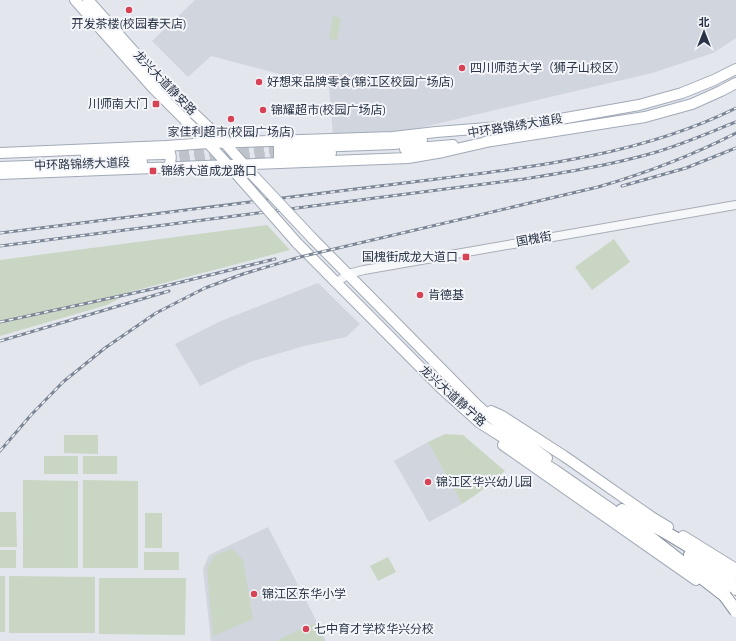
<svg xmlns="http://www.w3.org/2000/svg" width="736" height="641" font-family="'Alegreya Sans','Noto Sans SC',sans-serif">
  <rect width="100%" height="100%" fill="#e3e6ec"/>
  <path fill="#d0d5de" d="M 195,0 L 736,0 L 736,38 L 713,53 L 652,73 L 398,133 L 333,135 L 329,87 L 211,56 L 188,77 L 152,41 Z
    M 318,283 L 360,324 L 346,337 L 304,346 L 250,362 L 200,386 L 175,344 L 221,321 Z
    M 428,442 L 462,504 L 429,522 L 394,461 Z
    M 268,527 L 315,618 L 326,641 L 211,641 L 203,569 L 209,555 Z"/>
  <path fill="#c8d6c3" d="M 333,16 L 341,18 L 337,40 L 329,39 Z
    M 267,225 L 290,250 L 133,291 L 107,305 L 0,336 L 0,260 Z
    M 614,239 L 630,262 L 592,290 L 575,267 Z
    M 445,434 L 463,435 L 505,471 L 477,494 L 462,504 L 428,442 Z
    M 64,435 L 98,435 L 98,454 L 64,453 Z
    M 44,456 L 78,456 L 78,474 L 44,474 Z
    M 83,456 L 117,456 L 117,474 L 83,474 Z
    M 23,480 L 78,481 L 78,568 L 23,568 Z
    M 83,480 L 138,481 L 138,568 L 83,568 Z
    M 0,512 L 16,512 L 17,547 L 0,547 Z
    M 145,513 L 162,513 L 162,548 L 145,548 Z
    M 232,549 L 243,560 L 253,619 L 213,636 L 207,568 L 215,555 Z
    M 0,550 L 16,550 L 16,568 L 0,568 Z
    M 144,552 L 179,552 L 179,570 L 144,570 Z
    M 388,557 L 396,572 L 378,581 L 370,566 Z
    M 0,576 L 5,576 L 5,632 L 0,632 Z
    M 9,576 L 95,577 L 95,633 L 9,633 Z
    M 99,578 L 186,578 L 185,635 L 99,634 Z
    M 314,623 L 324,641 L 276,641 Z"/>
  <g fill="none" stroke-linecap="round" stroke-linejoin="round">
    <path stroke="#bec2cb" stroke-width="10" stroke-dasharray="10 5" stroke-linecap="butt" d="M 164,154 L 287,148
      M 165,161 L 287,156"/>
    <g stroke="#a7adb7" stroke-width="10">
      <path id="minor" d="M 336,283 L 348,274 L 364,270 L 736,205"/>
    </g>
    <g stroke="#a1aab8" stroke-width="12">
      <path id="major" d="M 75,0 L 153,88 L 208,143 L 240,178
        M 88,0 L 160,81 L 224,142 L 246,167
        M 521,126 L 639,105 L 682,93 L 714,80 L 736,69
        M 485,142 L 645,117 L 692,104 L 721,91 L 736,83
        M 166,146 C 172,152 172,161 168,168
        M 287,148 L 394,144 L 422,140
        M 405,149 L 453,145
        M 0,153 L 166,146 L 208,143 L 393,137 L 436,132 L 527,125
        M 86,156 L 164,154
        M 287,156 L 331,153
        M 282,163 L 279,158 L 279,147 L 284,141
        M 0,167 L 142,162
        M 0,174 L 408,158 L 443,152 L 491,141
        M 312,238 L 477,405 L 489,416 L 547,458
        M 297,243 L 441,388 L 480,423 L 555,470 L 644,532
        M 491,411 L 502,416 L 564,456 L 653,518 L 668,527
        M 503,445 L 696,580
        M 683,536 L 736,569"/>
    </g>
    <g stroke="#8993a3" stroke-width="14">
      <path id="highway" d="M 622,510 C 663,528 698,553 736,575
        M 638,528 L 733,602
        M 690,555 L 736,589"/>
    </g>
    <use href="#minor" stroke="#f6f7f9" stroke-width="8"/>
    <use href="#major" stroke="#fff" stroke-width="10"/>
    <use href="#highway" stroke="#fff" stroke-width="12"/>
    <g stroke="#7b8596" stroke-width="3">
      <path id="rail" d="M 622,186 L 686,168 L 736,148
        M 0,233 C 132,217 264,201 396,184 C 511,169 631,160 736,108
        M 0,246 L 524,179 C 567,172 611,165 653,153 C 681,145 708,133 736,122
        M 0,322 L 157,288 L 275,259
        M 0,341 L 169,291
        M 0,451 L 31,415 L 63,382 L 105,348 L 156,313 L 205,288 L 243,274 L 300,257 L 598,187 C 646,173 691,156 736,133"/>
    </g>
    <use href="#rail" stroke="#f3f5f9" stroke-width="1.5" stroke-dasharray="4.5" stroke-linecap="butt"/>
    <g stroke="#a1aab8" stroke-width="12" stroke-linecap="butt">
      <path id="major-bridge" d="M 251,173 L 312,238
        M 240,178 L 297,243"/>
    </g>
    <g stroke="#8993a3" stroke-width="14" stroke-linecap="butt">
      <path id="highway-bridge" d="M 725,596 L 736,611"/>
    </g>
    <use href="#major-bridge" stroke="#fff" stroke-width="10"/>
    <use href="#highway-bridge" stroke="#fff" stroke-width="12"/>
  </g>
  <g fill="#d74255" stroke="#f3f5f9" stroke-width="1.5">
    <circle cx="129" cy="10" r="4"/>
    <circle cx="462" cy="68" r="4"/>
    <circle cx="259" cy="82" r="4"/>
    <rect x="152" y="100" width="8" height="8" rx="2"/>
    <circle cx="263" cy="110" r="4"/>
    <circle cx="231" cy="119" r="4"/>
    <rect x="149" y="167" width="8" height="8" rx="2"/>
    <rect x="462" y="253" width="8" height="8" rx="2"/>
    <circle cx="420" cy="295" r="4"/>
    <circle cx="428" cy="482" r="4"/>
    <circle cx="254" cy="594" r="4"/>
    <circle cx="306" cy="629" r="4"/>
  </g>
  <g text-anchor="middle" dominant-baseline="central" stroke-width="4" stroke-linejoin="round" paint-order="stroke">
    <g font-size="12" fill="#293345" stroke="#f3f5f9" text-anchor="start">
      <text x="129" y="24" text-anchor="middle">开发茶楼(校园春天店)</text>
      <text x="470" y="68">四川师范大学（狮子山校区）</text>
      <text x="267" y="82">好想来品牌零食(锦江区校园广场店)</text>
      <text x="148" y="104" text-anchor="end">川师南大门</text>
      <text x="271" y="110">锦耀超市(校园广场店)</text>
      <text x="231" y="132" text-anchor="middle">家佳利超市(校园广场店)</text>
      <text x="161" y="171">锦绣大道成龙路口</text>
      <text x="458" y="257" text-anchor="end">国槐街成龙大道口</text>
      <text x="428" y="295">肯德基</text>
      <text x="436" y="482">锦江区华兴幼儿园</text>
      <text x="262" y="594">锦江区东华小学</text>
      <text x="314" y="629">七中育才学校华兴分校</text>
    </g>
    <g font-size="12" fill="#293345" stroke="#f3f5f9">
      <text transform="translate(165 83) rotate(46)">龙兴大道静安路</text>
      <text transform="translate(515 126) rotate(-9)">中环路锦绣大道段</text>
      <text transform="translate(82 164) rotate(-2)">中环路锦绣大道段</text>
      <text transform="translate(534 239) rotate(-10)">国槐街</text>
      <text transform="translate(453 396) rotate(42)">龙兴大道静宁路</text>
    </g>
  </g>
  <g transform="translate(704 32)" stroke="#f3f5f9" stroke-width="3" paint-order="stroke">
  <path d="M0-3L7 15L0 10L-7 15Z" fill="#293345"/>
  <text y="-6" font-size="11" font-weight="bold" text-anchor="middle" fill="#293345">北</text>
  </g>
</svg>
